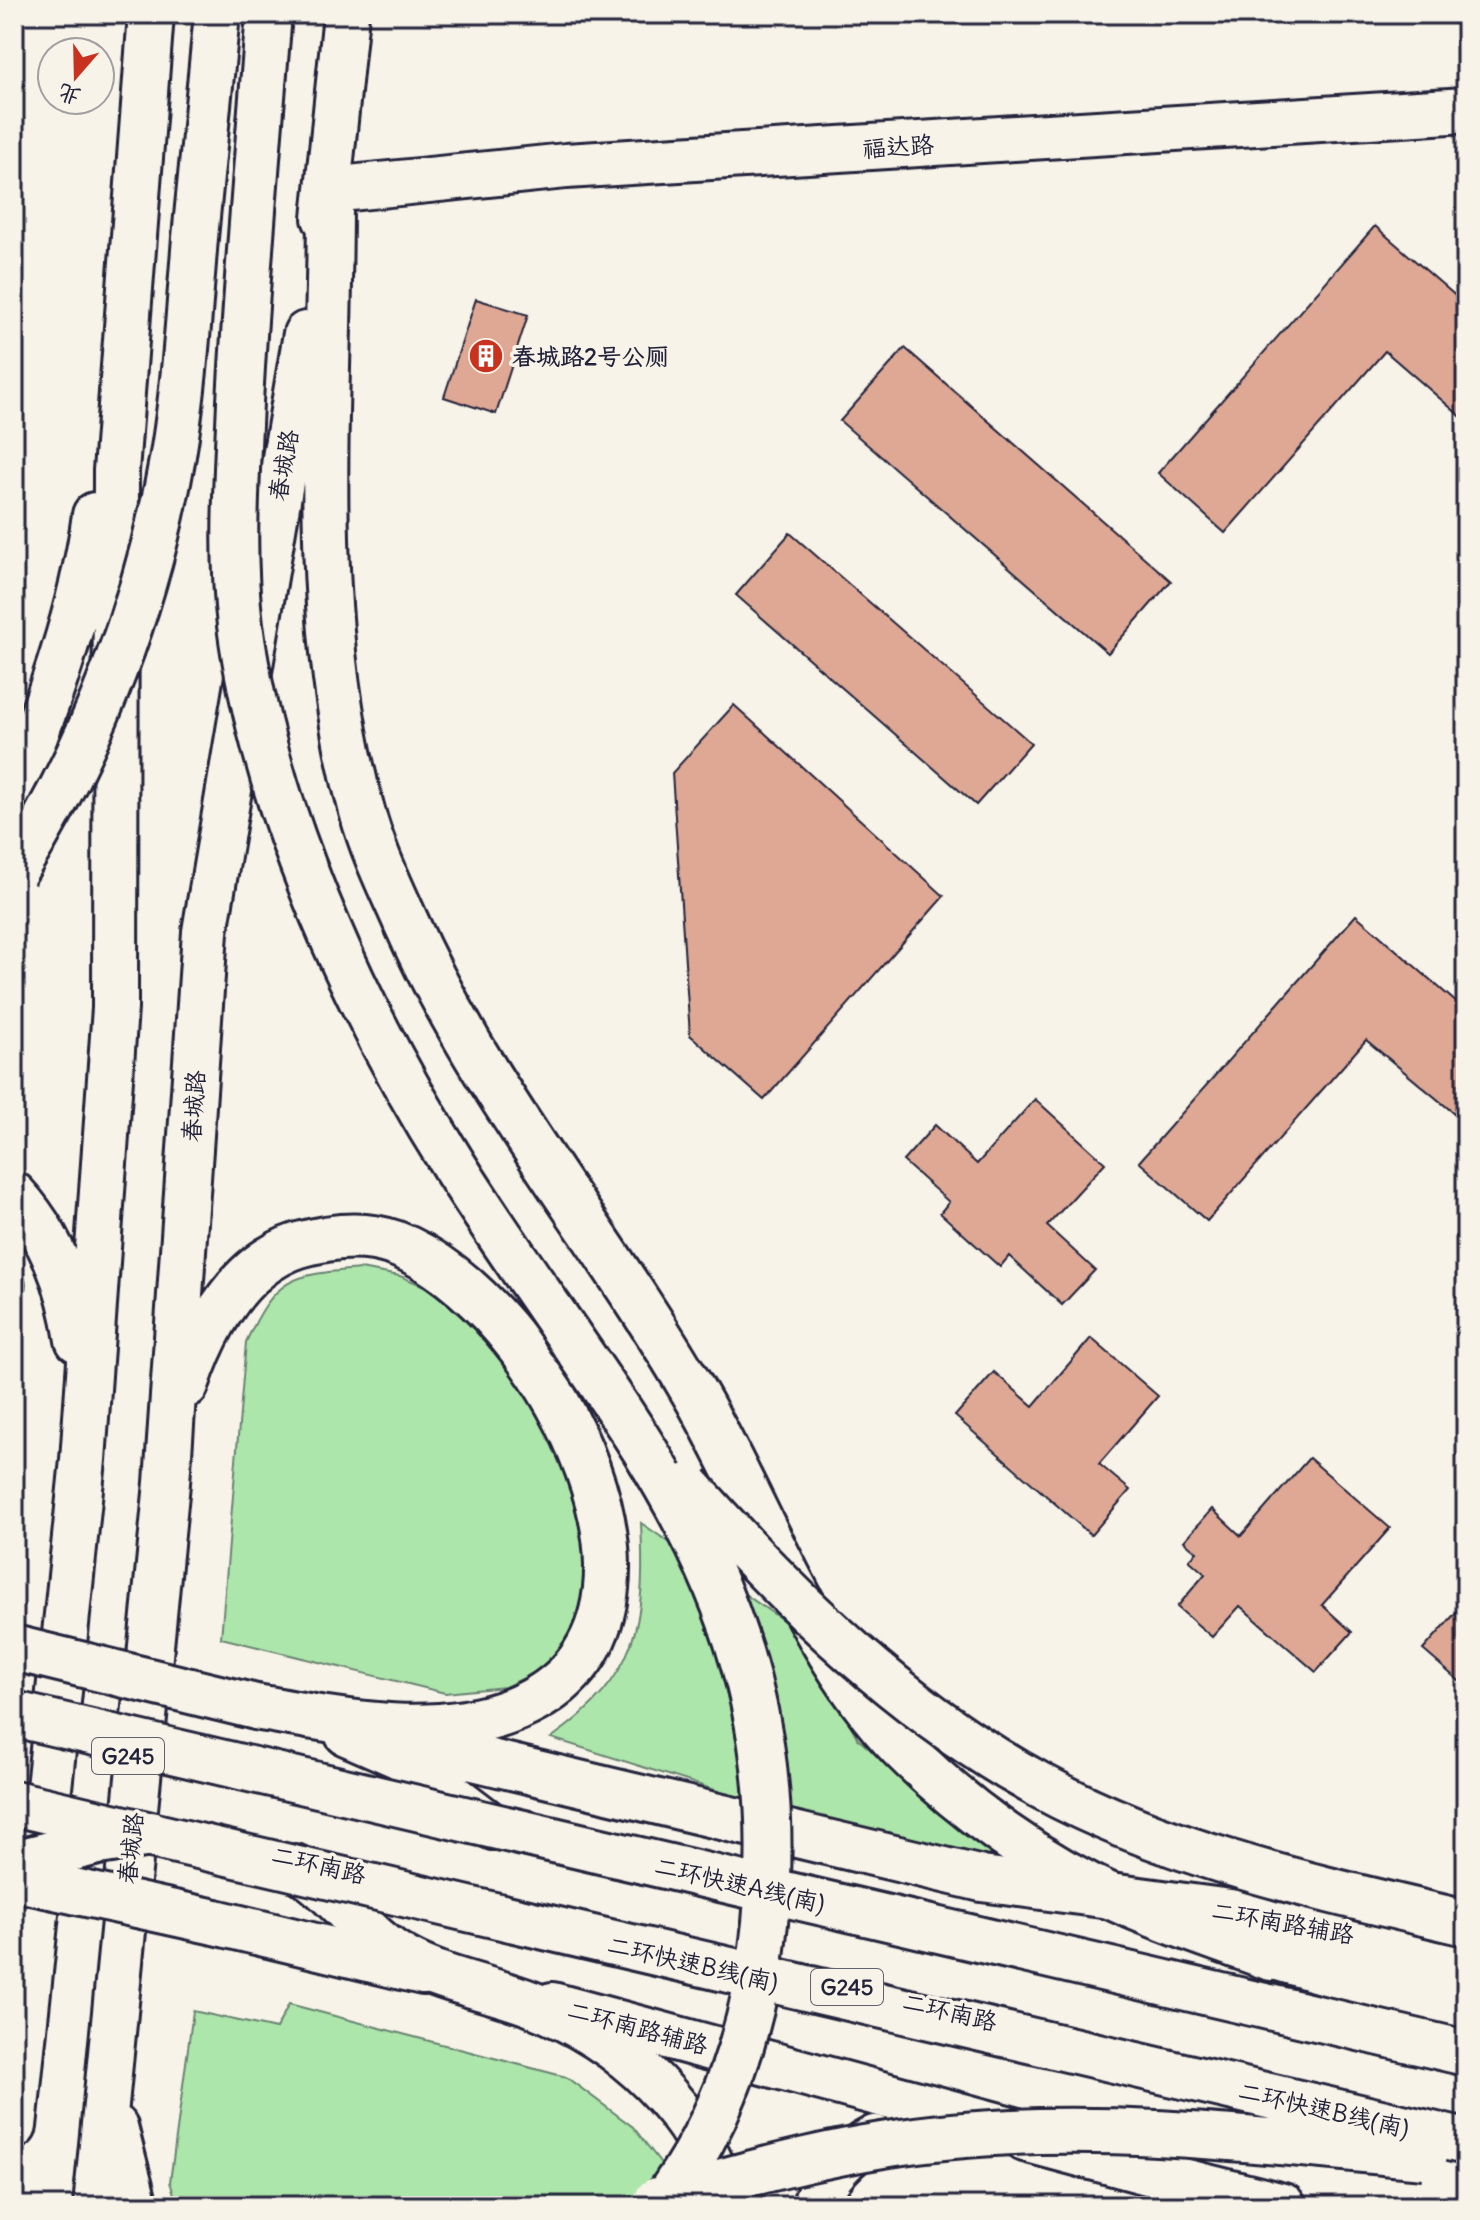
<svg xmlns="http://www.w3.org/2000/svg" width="1480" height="2220" font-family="Delius,'LXGW WenKai TC',sans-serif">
  <rect width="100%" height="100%" fill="#f7f3e8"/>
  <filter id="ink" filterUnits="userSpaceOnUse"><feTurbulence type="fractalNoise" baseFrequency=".0125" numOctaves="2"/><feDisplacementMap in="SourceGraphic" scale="16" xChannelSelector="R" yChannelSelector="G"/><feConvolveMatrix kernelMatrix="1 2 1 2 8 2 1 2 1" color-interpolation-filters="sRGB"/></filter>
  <g filter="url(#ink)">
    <path fill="#ade6aa" stroke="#688472" stroke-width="2" d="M 14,1241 L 26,1283 L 14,1398 Z
      M 360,1269 L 400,1276 L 431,1289 L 466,1317 L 507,1364 L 557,1441 L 588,1525 L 585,1608 L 569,1646 L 547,1667 L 505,1687 L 445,1693 L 221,1638 L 246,1342 C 276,1277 290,1275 360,1269 Z
      M 641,1523 L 800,1632 L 858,1739 L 1002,1862 L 804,1818 L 551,1738 C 638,1677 646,1624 641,1523 Z
      M 289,2004 L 566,2077 L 633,2127 L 660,2162 L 684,2206 L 178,2206 L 170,2182 L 193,2011 L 276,2029 Z"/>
    <path fill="#dea895" stroke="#22223b" stroke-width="2" d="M 1375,226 L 1466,305 L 1466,421 L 1385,351 L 1225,533 L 1158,473 Z
      M 476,299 L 528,315 L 496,414 L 444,397 Z
      M 905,348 L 1171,581 L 1108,653 L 840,421 Z
      M 790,533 L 1031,743 L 976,805 L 736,595 Z
      M 734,705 L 944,896 L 764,1100 L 690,1035 L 672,773 Z
      M 1356,915 L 1466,1011 L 1466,1123 L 1366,1040 L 1207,1221 L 1139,1162 Z
      M 1035,1099 L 1105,1163 L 1047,1226 L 1095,1270 L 1062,1305 L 1009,1256 L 1000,1267 L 940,1213 L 949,1202 L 903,1161 L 935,1125 L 977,1164 Z
      M 1091,1338 L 1158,1396 L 1099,1464 L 1130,1490 L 1091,1535 L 955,1416 L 994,1372 L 1033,1406 Z
      M 1309,1458 L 1390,1528 L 1322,1605 L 1352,1632 L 1316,1672 L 1240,1606 L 1212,1637 L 1177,1607 L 1205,1574 L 1189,1560 L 1197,1552 L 1184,1541 L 1212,1509 L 1241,1536 Z
      M 1466,1601 L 1466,1687 L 1423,1650 Z"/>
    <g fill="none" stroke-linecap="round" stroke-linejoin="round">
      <g stroke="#22223b" stroke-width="50">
        <path id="street" d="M 330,190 L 566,166 L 1466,110
          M 373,1734 L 982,1879 L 1268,1917 L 1466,1960
          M 215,1922 L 423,1972
          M 552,2005 L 1014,2130"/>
      </g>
      <g stroke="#22223b" stroke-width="50">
        <path id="primary" d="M 330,190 C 331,396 306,609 362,811 C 372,849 389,884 405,920 C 481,1092 603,1235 696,1396 C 760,1507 813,1658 902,1748 C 963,1809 1041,1866 1121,1901 C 1170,1923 1221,1939 1271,1958
          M 325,218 L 346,14
          M 14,793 C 48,702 82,611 95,515
          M 14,1195 C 52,1236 70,1285 78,1340
          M 186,1385 C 205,1328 237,1265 299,1245 C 330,1236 363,1232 394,1243 C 544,1298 722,1634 508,1712 C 429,1741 337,1721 256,1707
          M 347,1733 L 400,1756 L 493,1827
          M 295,1867 C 338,1891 362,1937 406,1960 C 445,1981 490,1988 532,2004 C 622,2039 701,2110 726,2206
          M 1354,1991 L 1466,2038
          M 14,2126 L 83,1460 L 115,1008 L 116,471 L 151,14
          M 115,2127 L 135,2206
          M 1025,2139 L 1155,2174
          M 96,2206 L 167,1483 L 205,932 L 306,334
          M 814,2206 C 826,2176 846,2153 875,2138"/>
      </g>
      <g stroke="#22223b" stroke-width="50">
        <path id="highway" d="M 1235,1945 L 1342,1977 L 1466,2004
          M 1155,2174 L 1283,2206"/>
      </g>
      <use href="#street" stroke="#f7f3e8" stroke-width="44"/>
      <use href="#primary" stroke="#f7f3e8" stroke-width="44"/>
      <use href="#highway" stroke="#f7f3e8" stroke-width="44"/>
      <g stroke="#22223b" stroke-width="50" stroke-linecap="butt">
        <path id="street-bridge" d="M 14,1878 L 215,1922"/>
      </g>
      <g stroke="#22223b" stroke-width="50" stroke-linecap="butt">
        <path id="primary-bridge" d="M 14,1648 L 256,1707
          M 14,1863 L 98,1842 L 151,1834"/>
      </g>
      <g stroke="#22223b" stroke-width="50" stroke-linecap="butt">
        <path id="highway-bridge" d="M 269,14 C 258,143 247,272 240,402 C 237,476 231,552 240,625 C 248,687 264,750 283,809 C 325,935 385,1057 456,1169 C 620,1428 796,1588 765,1923 C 755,2027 724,2121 661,2206
          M 14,872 C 93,747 148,601 173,455 C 185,383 189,310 195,238 C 202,163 210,88 217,14
          M 688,1486 C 790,1600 905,1713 1041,1786 C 1171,1857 1323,1889 1466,1923
          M 14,1714 L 1466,2053
          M 14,1803 L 1466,2142
          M 657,2200 C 754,2171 852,2145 953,2136 C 1108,2121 1269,2141 1424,2156"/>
      </g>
      <use href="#street-bridge" stroke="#f7f3e8" stroke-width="44"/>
      <use href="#primary-bridge" stroke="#f7f3e8" stroke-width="44"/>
      <use href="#highway-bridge" stroke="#f7f3e8" stroke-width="44"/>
    </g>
  </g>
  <defs>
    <g id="building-disc" transform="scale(1.8)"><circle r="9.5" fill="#c8321e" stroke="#f7f3e8"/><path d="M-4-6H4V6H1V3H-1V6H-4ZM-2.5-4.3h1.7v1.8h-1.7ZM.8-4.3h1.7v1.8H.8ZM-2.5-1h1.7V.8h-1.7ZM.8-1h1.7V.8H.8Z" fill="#fff"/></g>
  </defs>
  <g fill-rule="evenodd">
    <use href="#building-disc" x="486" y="356"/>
  </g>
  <g text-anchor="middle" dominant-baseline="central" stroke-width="7" stroke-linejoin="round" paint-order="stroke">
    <g fill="#f7f3e8" stroke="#62616f" stroke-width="2">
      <rect x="92" y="1738" width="72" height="36" rx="6"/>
      <rect x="811" y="1969" width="72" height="36" rx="6"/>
    </g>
    <g font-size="22" font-weight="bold" fill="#22223b">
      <text x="128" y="1756">G245</text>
      <text x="847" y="1987">G245</text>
    </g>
    <g font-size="24" fill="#22223b" stroke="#f7f3e8">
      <text transform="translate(898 146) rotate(-4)">福达路</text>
      <text transform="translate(283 465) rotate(-80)">春城路</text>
      <text transform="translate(193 1106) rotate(-86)">春城路</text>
      <text transform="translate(130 1848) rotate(-84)">春城路</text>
      <text transform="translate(319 1864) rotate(13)">二环南路</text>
      <text transform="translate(740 1884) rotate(13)">二环快速A线(南)</text>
      <text transform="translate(1283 1922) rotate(10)">二环南路辅路</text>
      <text transform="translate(693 1963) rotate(13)">二环快速B线(南)</text>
      <text transform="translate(950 2011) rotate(13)">二环南路</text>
      <text transform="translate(638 2027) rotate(15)">二环南路辅路</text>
      <text transform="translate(1324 2109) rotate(13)">二环快速B线(南)</text>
    </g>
    <g font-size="24" font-weight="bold" fill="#22223b" stroke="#f7f3e8" text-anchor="start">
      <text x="512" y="356">春城路2号公厕</text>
    </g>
  </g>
  <rect width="1480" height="2220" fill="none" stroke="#f7f3e8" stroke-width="48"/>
  <rect x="24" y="24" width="1432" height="2172" fill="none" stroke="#22223b" stroke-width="3" filter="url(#ink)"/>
  <g transform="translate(76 76) rotate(200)"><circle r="38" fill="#f7f3e8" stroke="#a29fa3" stroke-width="2"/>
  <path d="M0-6L14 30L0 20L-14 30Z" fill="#c8321e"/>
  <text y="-12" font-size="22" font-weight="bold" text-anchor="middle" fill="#22223b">北</text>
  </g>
</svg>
